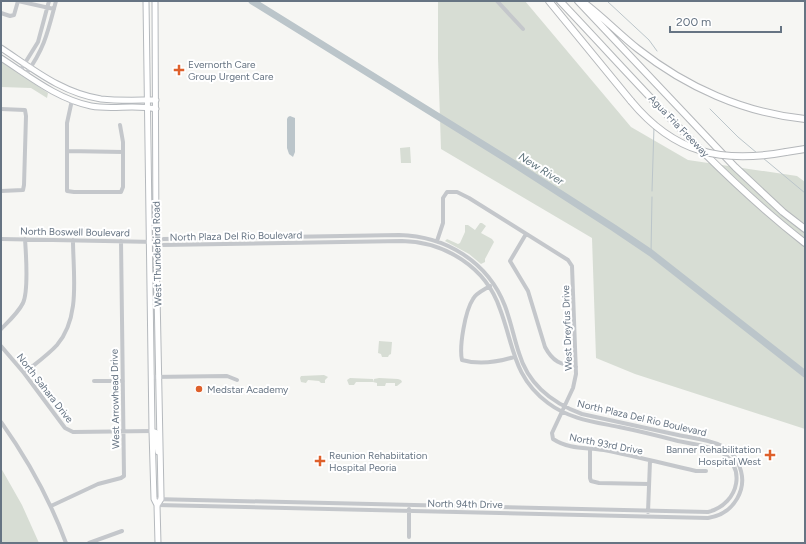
<svg xmlns="http://www.w3.org/2000/svg" width="806" height="544" font-family="Figtree,sans-serif">
  <rect width="100%" height="100%" fill="#f6f6f3"/>
  <path fill="#d7ddd4" d="M 438,1 L 525,1 L 631,127 L 688,160 L 797,176 L 805,182 L 805,429 L 635,374 L 596,358 L 592,238 L 441,149 L 438,58 Z
    M 1,61 L 48,93 L 47,98 L 31,88 L 1,87 Z
    M 410,147 L 411,163 L 401,163 L 400,148 Z
    M 480,223 L 482,223 L 486,226 L 481,233 L 492,239 L 494,242 L 485,259 L 485,262 L 481,264 L 469,254 L 445,241 L 447,239 L 458,244 L 460,243 L 465,232 L 465,225 L 468,225 L 475,230 Z
    M 379,341 L 392,342 L 391,354 L 389,355 L 388,357 L 382,357 L 381,354 L 378,353 Z
    M 324,375 L 328,377 L 325,380 L 325,383 L 321,383 L 319,381 L 308,380 L 306,383 L 301,382 L 300,378 L 301,376 Z
    M 350,378 L 373,379 L 373,382 L 356,382 L 354,385 L 349,385 L 347,380 Z
    M 379,378 L 398,379 L 401,380 L 402,382 L 397,386 L 395,386 L 395,383 L 386,383 L 385,386 L 377,386 L 377,383 L 373,382 L 374,379 Z
    M 1,468 L 22,505 L 39,543 L 1,543 Z"/>
  <path fill="#bbc5ca" d="M 290,116 L 295,118 L 295,152 L 293,157 L 289,154 L 287,148 L 287,119 L 288,117 Z"/>
  <g fill="none" stroke-linecap="round" stroke-linejoin="round">
    <path stroke="#bbc5ca" stroke-width="1" d="M 607,1 L 649,40 L 657,51
      M 710,109 L 738,137 L 757,153
      M 763,158 L 805,193
      M 652,191 L 654,127
      M 651,253 L 652,197"/>
    <path stroke="#bbc5ca" stroke-width="7" d="M 252,1 L 513,163 L 614,228 L 651,253 L 805,374"/>
    <g stroke="#b5b9bd" stroke-width="7">
      <path id="major" d="M 146,1 L 152,431 L 154,499 L 157,505 L 158,543
        M 155,1 L 156,242 L 161,495 L 161,499 L 157,505
        M 1,48 C 33,69 62,93 101,99 C 119,101 138,100 156,100
        M 1,58 C 29,76 57,99 91,106 C 112,110 135,104 156,109
        M 155,432 L 158,452"/>
    </g>
    <g stroke="#b5b8bb" stroke-width="8">
      <path id="highway" d="M 549,1 L 631,101
        M 560,1 C 639,84 714,172 805,243
        M 578,1 L 735,167 L 783,212 L 805,229
        M 583,2 C 602,16 619,34 638,49 C 686,87 744,113 805,119
        M 786,152 L 805,149"/>
    </g>
    <path stroke="#c4c7cb" stroke-width="4" d="M 18,1 L 54,9
      M 497,1 L 523,29
      M 1,13 L 10,16 L 14,15 L 18,1
      M 20,71 L 38,42 L 49,1
      M 26,74 C 45,48 48,31 56,1
      M 72,100 L 67,123 L 67,191 L 74,192 L 121,192 L 123,187 L 123,142 L 120,125
      M 1,109 L 25,110 L 26,116 L 24,185 L 23,190 L 1,191
      M 67,151 L 123,152
      M 526,234 L 510,261 L 528,291 L 545,347 C 553,362 560,364 576,367
      M 1,239 L 156,242 L 163,239 L 399,235 C 446,236 488,262 505,306 C 511,322 514,338 519,353 C 528,384 552,403 582,414 C 614,421 646,428 678,435 C 692,438 709,439 722,446 C 729,449 735,456 738,463 C 750,488 734,514 708,518 L 157,505
      M 437,241 L 443,223 L 443,198 L 447,192 L 457,192 L 469,198 L 568,260 L 572,266 L 576,374 L 573,388 L 552,433 L 553,439 C 570,450 586,447 604,450 C 635,456 665,464 696,471 L 706,471
      M 490,286 C 484,290 476,293 473,299 C 465,311 459,347 462,360 C 479,365 498,362 514,357
      M 1,329 C 9,321 18,313 23,303 C 29,290 26,255 25,239
      M 1,346 L 24,373 L 65,428 L 73,432 L 152,431
      M 24,373 C 35,364 48,355 57,345 C 81,317 73,274 73,240
      M 151,377 L 227,376 L 237,380
      M 94,381 L 123,381
      M 1,422 C 28,460 50,500 66,543
      M 590,449 L 590,478 L 591,481 L 599,483 L 649,484
      M 154,499 L 708,512 C 740,504 748,464 717,450 C 704,446 691,443 678,441 C 659,436 639,431 619,427 C 595,422 569,419 548,403 C 513,377 514,346 500,309 C 486,267 445,242 402,241 L 162,245 L 156,242
      M 51,506 L 98,484 L 121,478 L 124,476 L 121,241
      M 648,512 L 650,461
      M 409,537 L 409,509
      M 89,543 L 122,531"/>
    <use href="#major" stroke="#fff" stroke-width="5"/>
    <use href="#highway" stroke="#fff" stroke-width="6"/>
    <g stroke="#b5b8bb" stroke-width="8" stroke-linecap="butt">
      <path id="highway-bridge" d="M 631,101 C 674,153 721,164 786,152"/>
    </g>
    <use href="#highway-bridge" stroke="#fff" stroke-width="6"/>
  </g>
  <g fill="#de602b" stroke="#fff" stroke-width="1.5">
    <path d="M177 64h4v4h4v4h-4v4h-4v-4h-4v-4h4z"/>
    <circle cx="199" cy="389" r="4"/>
    <path d="M768 449h4v4h4v4h-4v4h-4v-4h-4v-4h4z"/>
    <path d="M318 455h4v4h4v4h-4v4h-4v-4h-4v-4h4z"/>
  </g>
  <g text-anchor="middle" dominant-baseline="central" stroke-width="4" stroke-linejoin="round" paint-order="stroke">
    <g font-size="10" fill="#667483" stroke="#fff" text-anchor="start">
      <text x="188" y="64">Evernorth Care<tspan x="188" dy="12">Group Urgent Care</tspan></text>
      <text x="207" y="389">Medstar Academy</text>
      <text x="761" y="449" text-anchor="end">Banner Rehabilitation<tspan x="761" dy="12">Hospital West</tspan></text>
      <text x="329" y="455">Reunion Rehabiitation<tspan x="329" dy="12">Hospital Peoria</tspan></text>
    </g>
    <g font-size="10" fill="#667483" stroke="#fff">
      <text transform="translate(679 126) rotate(46)">Agua Fria Freeway</text>
      <text transform="translate(75 232) rotate(1)">North Boswell Boulevard</text>
      <text transform="translate(236 236) rotate(-1)">North Plaza Del Rio Boulevard</text>
      <text transform="translate(157 254) rotate(-91)">West Thunderbird Road</text>
      <text transform="translate(567 328) rotate(-92)">West Dreyfus Drive</text>
      <text transform="translate(45 388) rotate(52)">North Sahara Drive</text>
      <text transform="translate(115 399) rotate(-91)">West Arrowhead Drive</text>
      <text transform="translate(642 418) rotate(13)">North Plaza Del Rio Boulevard</text>
      <text transform="translate(606 444) rotate(11)">North 93rd Drive</text>
      <text transform="translate(465 504) rotate(1)">North 94th Drive</text>
    </g>
    <g font-size="11" font-style="italic" fill="#62767f" stroke="#fff">
      <text transform="translate(541 169) rotate(32)">New River</text>
    </g>
  </g>
  <rect width="806" height="544" fill="none" stroke="#667483" stroke-width="4"/>
  <path d="M670 26v6h111v-6" fill="none" stroke="#667483" stroke-width="2"/>
  <text x="676" y="26" font-size="12" fill="#667483" stroke="#ffffff" stroke-width="3" paint-order="stroke">200 m</text>
</svg>
